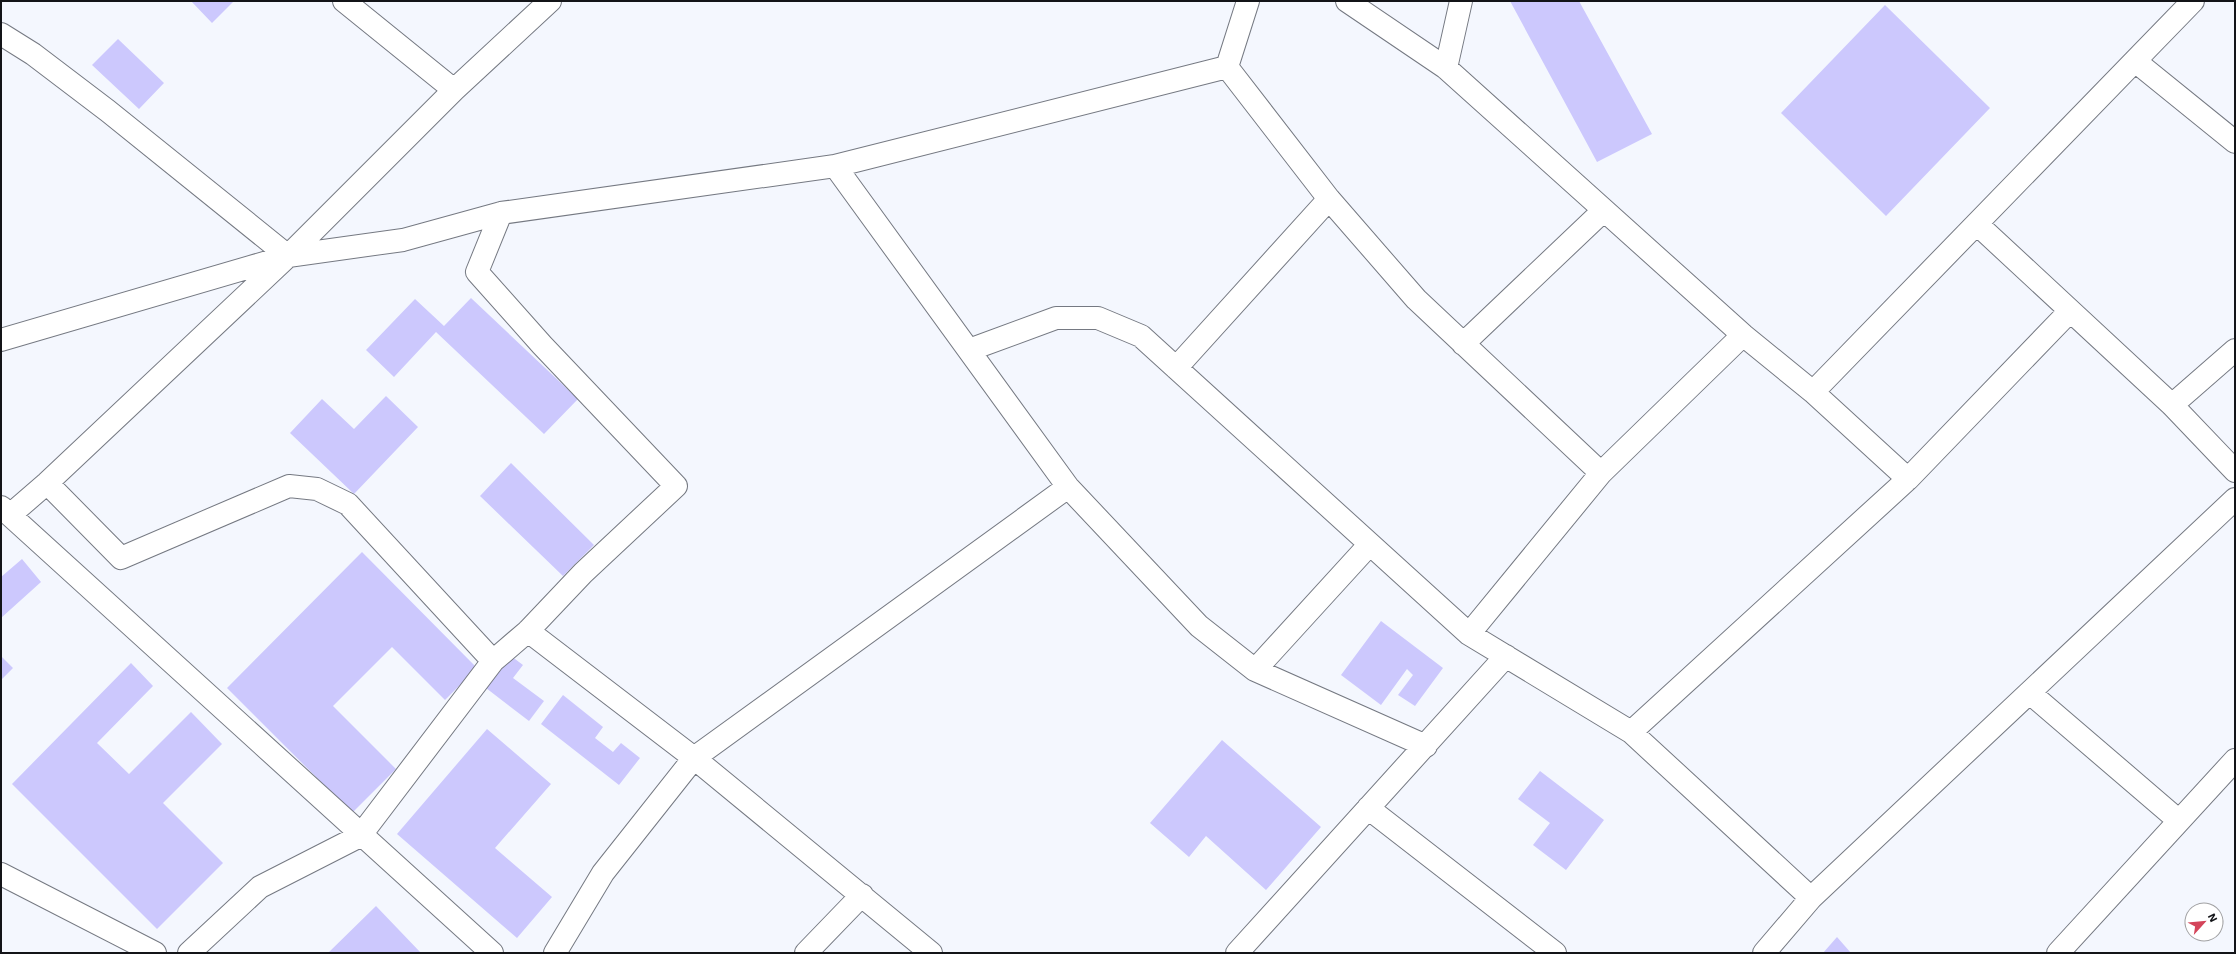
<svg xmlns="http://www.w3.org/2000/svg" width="2236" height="954" font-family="'Work Sans',sans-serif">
  <rect width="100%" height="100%" fill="#f4f7fe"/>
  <path fill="#ccc8fd" d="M 191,1 L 234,1 L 212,23 Z
    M 1510,1 L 1579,1 L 1652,134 L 1597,162 Z
    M 1885,5 L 1990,108 L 1886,216 L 1781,113 Z
    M 118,39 L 164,83 L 139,109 L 92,65 Z
    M 471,298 L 578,399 L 544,434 L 436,332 L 394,377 L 366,350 L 415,299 L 444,326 Z
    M 386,396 L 418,427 L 354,494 L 290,433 L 322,399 L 354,429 Z
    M 511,463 L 594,545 L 563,576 L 480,496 Z
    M 362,552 L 477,668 L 445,700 L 392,647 L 333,706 L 396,769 L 352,813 L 227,688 Z
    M 22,559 L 41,582 L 1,618 L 1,577 Z
    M 1381,621 L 1443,668 L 1415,706 L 1398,695 L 1413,675 L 1407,669 L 1381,705 L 1341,675 Z
    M 1,656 L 13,668 L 1,680 Z
    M 511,656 L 523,665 L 513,678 L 544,701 L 529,721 L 486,688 Z
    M 131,663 L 153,686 L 97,743 L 129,774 L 191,712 L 222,744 L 163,803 L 223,863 L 157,929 L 12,784 Z
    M 563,695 L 603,727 L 595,738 L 613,752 L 621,743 L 640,758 L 619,785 L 541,724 Z
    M 487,729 L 551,784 L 495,848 L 552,897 L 517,938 L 397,834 Z
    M 1222,740 L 1321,827 L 1266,890 L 1206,836 L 1189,857 L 1150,823 Z
    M 1540,771 L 1604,820 L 1566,870 L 1533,845 L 1550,823 L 1518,799 Z
    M 376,906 L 421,953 L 328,953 Z
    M 1837,937 L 1851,953 L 1823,953 Z"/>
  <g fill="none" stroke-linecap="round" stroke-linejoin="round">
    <g stroke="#757982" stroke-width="24">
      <path id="minor" d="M 344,1 L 454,90
        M 1347,1 L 1446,68 L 1743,335 L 1813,392 L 1908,479
        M 1,34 L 33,54 L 108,111 L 288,256
        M 2135,61 L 2235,142
        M 1227,67 L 1329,199 L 1416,299 L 1601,473
        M 1446,68 L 1461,1
        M 835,166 L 1068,487 L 1199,626 L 1255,670 L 1426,746
        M 1978,225 L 2172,405 L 2235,471
        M 1,340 L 288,256 L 403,240 L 501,213 L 835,166 L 1227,67 L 1248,1
        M 1463,344 L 1604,210
        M 969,350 L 1056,318 L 1098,318 L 1141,336 L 1469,634 L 1631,732 L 1811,898
        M 1176,368 L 1329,199
        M 1813,392 L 2193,1
        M 2172,405 L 2235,350
        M 47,483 L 121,558 L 289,486 L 317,489 L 348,504 L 493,661
        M 1,507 L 492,953
        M 10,515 L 47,483 L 288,256 L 454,90 L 550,1
        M 528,631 L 694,758 L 931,953
        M 1469,634 L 1601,473 L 1743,335
        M 1255,670 L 1370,544
        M 2030,693 L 2178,820
        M 1631,732 L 1908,479 L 2070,311
        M 1368,808 L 1555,953
        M 1,874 L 155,953
        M 189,953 L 260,887 L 360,836 L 493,661 L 528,631 L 583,573 L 676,486 L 542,345 L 477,272 L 501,213
        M 555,953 L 603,873 L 694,758 L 1068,487
        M 806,953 L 862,895
        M 1237,953 L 1506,656
        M 1764,953 L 1811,898 L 2235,499
        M 2058,953 L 2235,760"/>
    </g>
    <use href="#minor" stroke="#fff" stroke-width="22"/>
  </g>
  <rect width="2236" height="954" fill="none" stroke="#131418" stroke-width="4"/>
  <g transform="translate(2204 922) rotate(63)"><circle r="19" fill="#ffffff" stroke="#a1a1a3"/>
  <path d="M0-3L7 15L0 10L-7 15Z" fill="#d4445a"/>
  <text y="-6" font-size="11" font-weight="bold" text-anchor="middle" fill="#131418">N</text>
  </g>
</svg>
